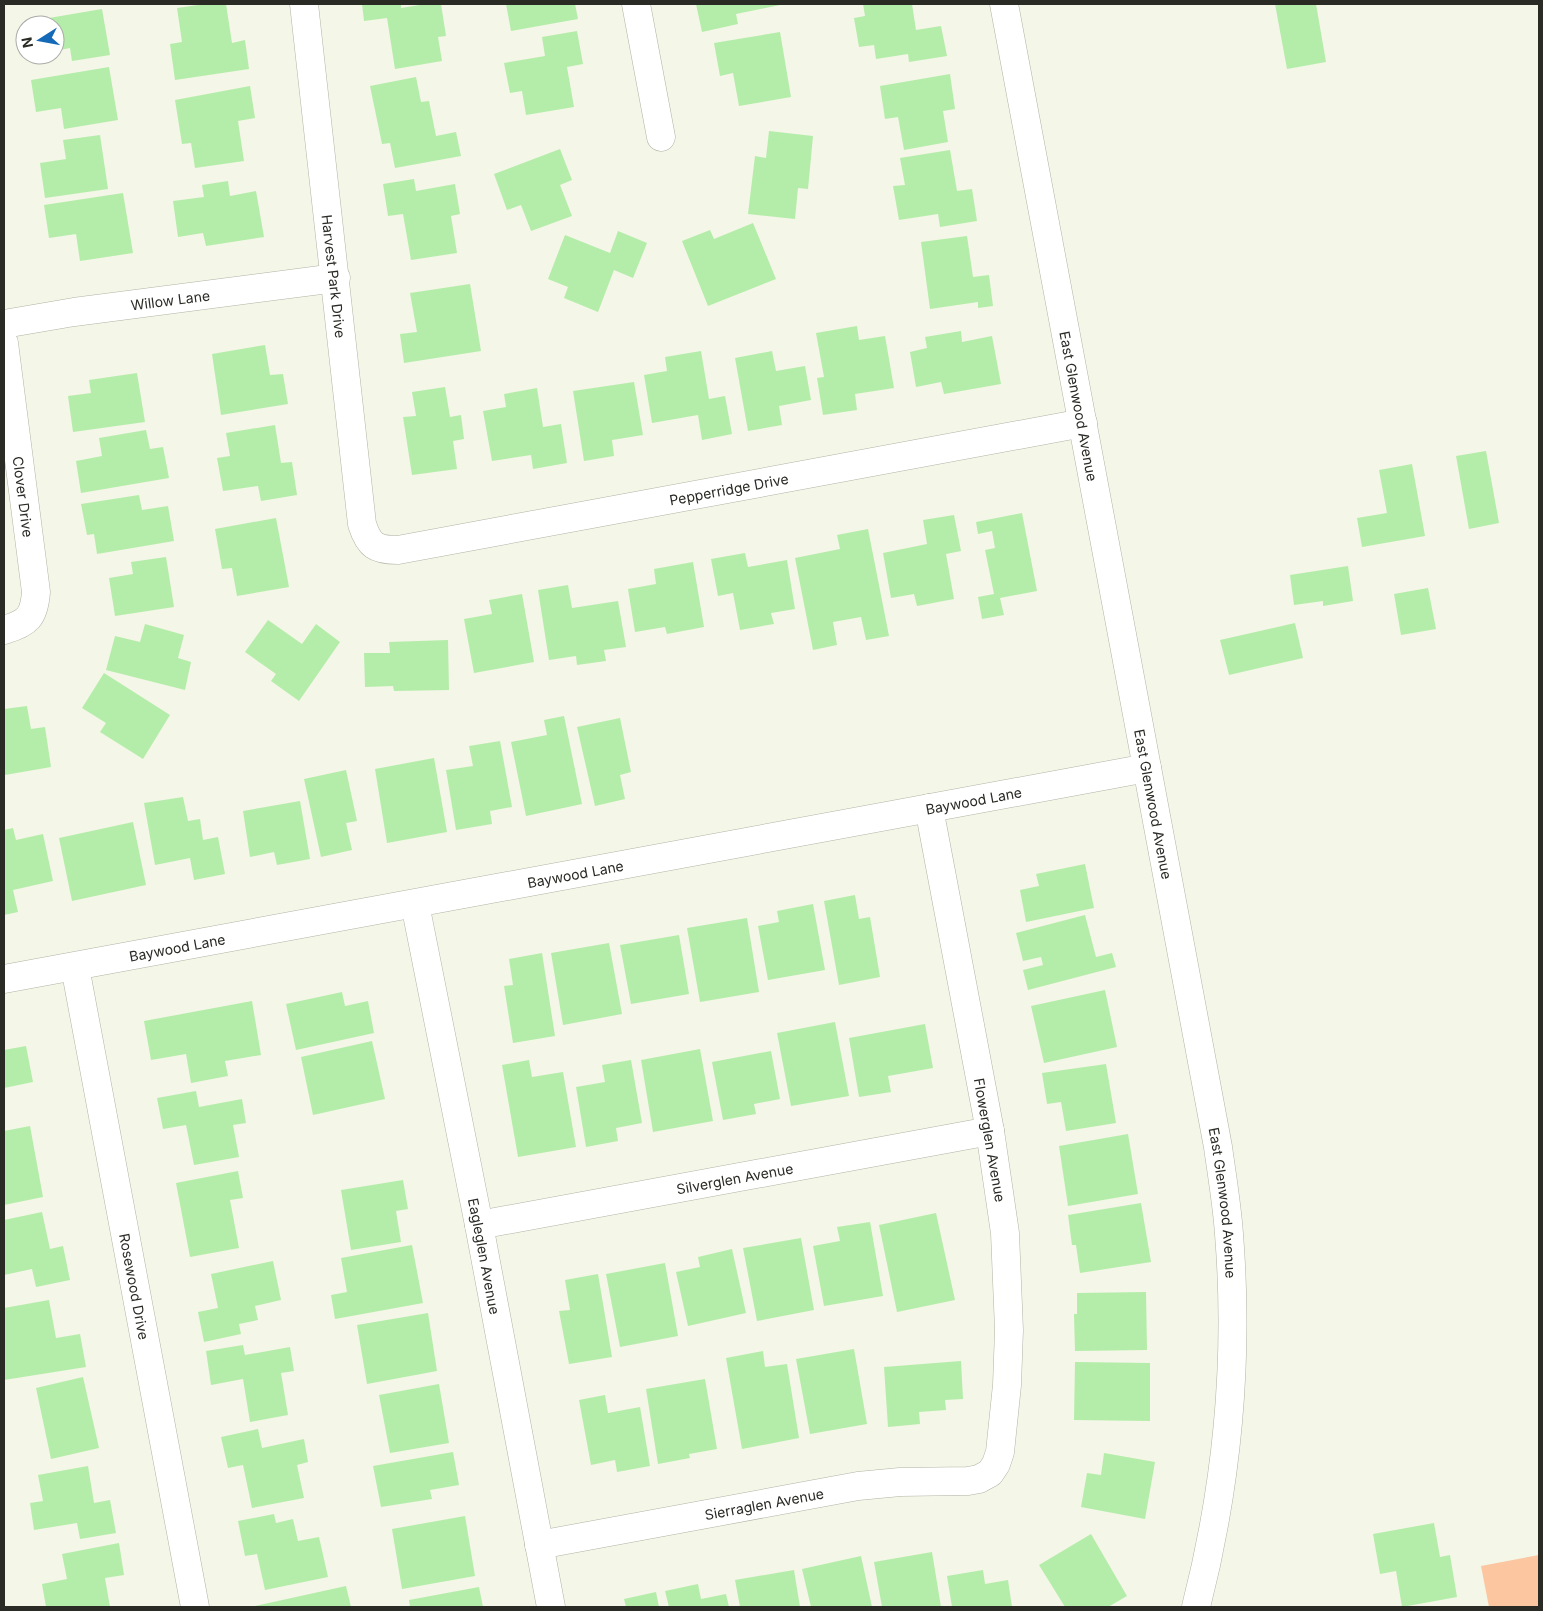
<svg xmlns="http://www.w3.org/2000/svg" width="1543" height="1611" font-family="Inter,sans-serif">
  <rect width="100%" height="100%" fill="#f4f6e7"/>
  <path fill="#fbc6a0" d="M 1539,1555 L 1539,1606 L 1530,1607 L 1489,1607 L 1481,1566 Z"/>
  <path fill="#b4eda9" d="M 205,4 L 226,4 L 232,43 L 245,40 L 249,69 L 175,80 L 170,44 L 182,42 L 177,8 Z
    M 362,4 L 401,4 L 401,8 L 426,4 L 441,4 L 446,36 L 438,37 L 442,61 L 395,69 L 387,18 L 364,21 Z
    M 506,4 L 575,4 L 578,19 L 511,31 Z
    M 696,4 L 780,4 L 780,5 L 736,14 L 738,24 L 702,32 Z
    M 863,4 L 912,4 L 916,30 L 941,26 L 947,56 L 909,62 L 908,54 L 876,59 L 874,45 L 859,47 L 854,18 L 865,16 Z
    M 1275,4 L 1316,4 L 1326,62 L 1287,69 Z
    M 102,9 L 110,55 L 72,61 L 70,48 L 55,51 L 55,25 L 44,25 L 43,19 Z
    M 577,31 L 583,64 L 567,67 L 574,107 L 526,115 L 522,91 L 510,93 L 504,63 L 545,56 L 542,37 Z
    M 780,32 L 791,97 L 739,106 L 733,73 L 720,76 L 714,43 Z
    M 109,67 L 118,120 L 64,129 L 61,108 L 36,112 L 31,80 Z
    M 950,74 L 955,109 L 943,111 L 948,142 L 904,150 L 898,117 L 885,119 L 880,86 Z
    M 416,77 L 421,102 L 429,101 L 436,136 L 456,132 L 461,156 L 395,168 L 390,143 L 382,144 L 370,86 Z
    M 250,86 L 255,118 L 238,121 L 244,161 L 195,168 L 191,143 L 182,144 L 175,100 Z
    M 769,131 L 813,136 L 808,189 L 798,188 L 795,219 L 748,214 L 755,156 L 766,158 Z
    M 100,135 L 108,189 L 45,198 L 40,163 L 66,159 L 63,140 Z
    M 560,149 L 572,180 L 560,185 L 572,216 L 531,231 L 521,205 L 507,210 L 494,174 Z
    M 950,150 L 957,191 L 972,189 L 977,221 L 940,227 L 938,214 L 899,220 L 893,186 L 905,185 L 900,158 Z
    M 414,179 L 416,191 L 455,184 L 460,214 L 451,216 L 457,253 L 411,260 L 403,214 L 388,216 L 383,184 Z
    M 228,181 L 230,196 L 256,191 L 264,237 L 206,246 L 203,233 L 178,237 L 173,201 L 204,197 L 202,185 Z
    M 123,193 L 133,253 L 80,261 L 76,234 L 49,238 L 44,205 Z
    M 753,223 L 776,279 L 708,306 L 682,241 L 710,230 L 714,239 Z
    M 618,231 L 647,243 L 633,278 L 614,270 L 598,312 L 564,298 L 568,287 L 548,279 L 565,235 L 610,253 Z
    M 967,236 L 973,277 L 989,275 L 993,306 L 978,308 L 978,302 L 930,309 L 921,242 Z
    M 470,284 L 481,351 L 404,363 L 400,334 L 417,332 L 410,293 Z
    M 857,326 L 859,340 L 885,336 L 894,388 L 855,394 L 857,410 L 823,415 L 817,378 L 824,377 L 816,333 Z
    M 961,331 L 962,342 L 992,336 L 1001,384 L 944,394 L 941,382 L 916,387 L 910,352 L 927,348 L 925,337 Z
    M 265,345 L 270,375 L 283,374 L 288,404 L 221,415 L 212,354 Z
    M 701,351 L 709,399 L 725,396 L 732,434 L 702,440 L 698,415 L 652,423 L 644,375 L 667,371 L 665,357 Z
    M 772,351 L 776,371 L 805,366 L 811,400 L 779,406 L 782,425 L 748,431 L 735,358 Z
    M 137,373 L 145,422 L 73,432 L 68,396 L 91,393 L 89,380 Z
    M 634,382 L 643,435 L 612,440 L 614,456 L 584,461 L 573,391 Z
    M 445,387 L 450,417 L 461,415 L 464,439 L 453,441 L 457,469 L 412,475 L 403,417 L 416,416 L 412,392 Z
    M 537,388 L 543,427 L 561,424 L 567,463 L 533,469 L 531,455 L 492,461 L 483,411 L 506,407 L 504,394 Z
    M 275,425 L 281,463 L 292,462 L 297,495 L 261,501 L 258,486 L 223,491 L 217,458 L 230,456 L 226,433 Z
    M 146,430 L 150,449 L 163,447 L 169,478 L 81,493 L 76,461 L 102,456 L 99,438 Z
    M 1486,451 L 1499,523 L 1469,529 L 1456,456 Z
    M 1412,464 L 1425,536 L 1362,547 L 1357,518 L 1387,513 L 1379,470 Z
    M 139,495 L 142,510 L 168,506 L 174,541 L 97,554 L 94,534 L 87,535 L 81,504 Z
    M 1022,513 L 1037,591 L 1000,598 L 1004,615 L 982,619 L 978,597 L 994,594 L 985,550 L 995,548 L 992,531 L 978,534 L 976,522 Z
    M 954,515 L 961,551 L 946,554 L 954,599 L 917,606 L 914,594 L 891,598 L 883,553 L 927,544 L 923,520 Z
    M 276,518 L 289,587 L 237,596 L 232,568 L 222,569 L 215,529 Z
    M 868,529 L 889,636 L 866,640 L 861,617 L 833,622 L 837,645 L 813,650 L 795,558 L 840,549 L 837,535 Z
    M 745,553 L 748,567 L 787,560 L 795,609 L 771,613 L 774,624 L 740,630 L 733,593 L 718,596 L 711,559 Z
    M 166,557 L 174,607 L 115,616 L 109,578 L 133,574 L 131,562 Z
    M 693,562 L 704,627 L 667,634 L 665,627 L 635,632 L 628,589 L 656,584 L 654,569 Z
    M 1348,566 L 1353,601 L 1323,606 L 1323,601 L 1294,605 L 1290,575 Z
    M 568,585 L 572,608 L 618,601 L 626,647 L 604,650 L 606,661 L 577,665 L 576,656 L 549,660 L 538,590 Z
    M 1428,588 L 1436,629 L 1401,635 L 1394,594 Z
    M 522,594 L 534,662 L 474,673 L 464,619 L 492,614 L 489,600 Z
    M 268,620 L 302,644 L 316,624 L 340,642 L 299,701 L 271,681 L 276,674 L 245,652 Z
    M 1295,623 L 1303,658 L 1229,675 L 1220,640 Z
    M 145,624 L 184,635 L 178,658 L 191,662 L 185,690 L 106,670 L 115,636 L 140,642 Z
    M 448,640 L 449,690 L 394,691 L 393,686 L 365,687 L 364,653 L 390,653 L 389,642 Z
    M 104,673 L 170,715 L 143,759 L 100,732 L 106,723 L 82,708 Z
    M 27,706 L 31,729 L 45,727 L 51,767 L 5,775 L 4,709 Z
    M 564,716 L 582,804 L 526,816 L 511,742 L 547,735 L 544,720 Z
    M 620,718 L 631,772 L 620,775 L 625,799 L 595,806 L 577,727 Z
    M 500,741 L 512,807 L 490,811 L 492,824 L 456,830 L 446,770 L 473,766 L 469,746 Z
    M 434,758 L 447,832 L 387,843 L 375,769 Z
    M 346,770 L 357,821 L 346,823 L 352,850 L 321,857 L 304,779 Z
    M 183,797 L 188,821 L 200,819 L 203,840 L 218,837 L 225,874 L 194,880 L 190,858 L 155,865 L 144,803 Z
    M 300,801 L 310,859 L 277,865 L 274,852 L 250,857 L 243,811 Z
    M 133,822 L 146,885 L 72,901 L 59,838 Z
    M 13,828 L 16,840 L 43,834 L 53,881 L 13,890 L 18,912 L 4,915 L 4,830 Z
    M 1085,864 L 1094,908 L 1026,922 L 1020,890 L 1039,886 L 1036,874 Z
    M 855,895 L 859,919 L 870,917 L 880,977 L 839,985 L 824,901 Z
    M 813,904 L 825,970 L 768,980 L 758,926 L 779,922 L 777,911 Z
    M 1085,915 L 1096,957 L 1112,953 L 1116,967 L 1028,990 L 1023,970 L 1043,965 L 1041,957 L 1023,961 L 1016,933 Z
    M 747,918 L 759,992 L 700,1002 L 687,928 Z
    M 679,935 L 689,994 L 631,1004 L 620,945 Z
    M 609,943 L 622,1014 L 563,1025 L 551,953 Z
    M 542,953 L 555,1036 L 513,1043 L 504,986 L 513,985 L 509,959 Z
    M 1105,990 L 1117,1047 L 1044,1063 L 1031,1006 Z
    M 342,992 L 345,1006 L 368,1001 L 374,1033 L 296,1050 L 286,1004 Z
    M 252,1001 L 261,1055 L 225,1061 L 228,1076 L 191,1083 L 186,1054 L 151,1060 L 144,1021 Z
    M 835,1022 L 849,1096 L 791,1106 L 777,1033 Z
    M 925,1024 L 933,1068 L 888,1076 L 891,1092 L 859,1097 L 849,1038 Z
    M 372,1041 L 385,1099 L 313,1115 L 301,1057 Z
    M 26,1046 L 33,1082 L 4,1088 L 4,1050 Z
    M 700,1049 L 713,1121 L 653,1132 L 641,1060 Z
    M 771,1051 L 780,1099 L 754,1104 L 756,1114 L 723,1120 L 712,1062 Z
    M 529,1060 L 532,1077 L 563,1072 L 576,1147 L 518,1157 L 502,1065 Z
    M 631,1060 L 642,1123 L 616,1128 L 618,1141 L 586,1147 L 576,1087 L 605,1082 L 602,1065 Z
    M 1106,1064 L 1116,1123 L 1066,1131 L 1061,1102 L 1047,1104 L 1042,1073 Z
    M 196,1091 L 199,1107 L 242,1099 L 246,1123 L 233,1125 L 239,1157 L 194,1165 L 186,1125 L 163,1129 L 157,1098 Z
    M 30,1126 L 43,1197 L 4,1205 L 4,1131 Z
    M 1128,1134 L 1138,1194 L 1068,1206 L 1059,1146 Z
    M 238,1171 L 243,1198 L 230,1200 L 239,1248 L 190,1257 L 176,1183 Z
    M 403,1180 L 408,1209 L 396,1211 L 401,1242 L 351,1250 L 341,1190 Z
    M 1141,1203 L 1151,1262 L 1080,1273 L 1076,1245 L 1072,1245 L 1068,1215 Z
    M 42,1212 L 50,1249 L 63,1246 L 70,1280 L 36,1287 L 32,1269 L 4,1275 L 4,1220 Z
    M 936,1213 L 955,1300 L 897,1312 L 879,1225 Z
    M 870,1222 L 883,1296 L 824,1306 L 813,1246 L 840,1241 L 837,1227 Z
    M 801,1238 L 814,1310 L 757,1321 L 743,1248 Z
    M 412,1245 L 423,1303 L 335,1319 L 331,1295 L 347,1292 L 341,1258 Z
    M 732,1249 L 746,1313 L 688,1326 L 676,1272 L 700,1267 L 698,1257 Z
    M 273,1261 L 281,1300 L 255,1306 L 258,1320 L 239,1324 L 241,1334 L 204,1342 L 198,1312 L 218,1308 L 211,1274 Z
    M 665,1263 L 678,1336 L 620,1347 L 606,1274 Z
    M 598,1274 L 612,1357 L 569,1364 L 559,1311 L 570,1310 L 565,1280 Z
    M 1146,1292 L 1147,1350 L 1075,1351 L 1074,1314 L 1077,1314 L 1077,1293 Z
    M 49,1300 L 56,1338 L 80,1334 L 86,1367 L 4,1380 L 4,1308 Z
    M 428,1313 L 437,1371 L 367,1384 L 357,1325 Z
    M 243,1345 L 245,1355 L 290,1347 L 294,1371 L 281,1373 L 288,1415 L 250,1422 L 243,1379 L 211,1385 L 206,1351 Z
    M 854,1349 L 867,1424 L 810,1434 L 796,1359 Z
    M 763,1351 L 765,1367 L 787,1364 L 799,1438 L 742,1449 L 726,1358 Z
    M 961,1361 L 963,1399 L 945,1400 L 946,1410 L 919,1412 L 920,1424 L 888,1427 L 884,1367 Z
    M 1075,1362 L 1150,1363 L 1150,1421 L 1074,1420 Z
    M 83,1377 L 99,1448 L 51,1459 L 36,1388 Z
    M 705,1379 L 717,1449 L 689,1454 L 690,1458 L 658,1464 L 646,1389 Z
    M 439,1384 L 449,1443 L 390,1453 L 379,1395 Z
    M 605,1395 L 608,1413 L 640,1407 L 650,1466 L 617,1472 L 615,1460 L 591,1465 L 579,1400 Z
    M 258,1429 L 262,1448 L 304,1439 L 308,1462 L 297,1465 L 304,1498 L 252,1508 L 243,1465 L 228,1468 L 221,1437 Z
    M 453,1452 L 459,1485 L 430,1490 L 432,1499 L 381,1507 L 373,1466 Z
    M 1104,1453 L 1155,1462 L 1145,1519 L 1081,1507 L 1087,1473 L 1101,1475 Z
    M 88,1466 L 94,1503 L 110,1500 L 116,1533 L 80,1539 L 77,1523 L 34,1530 L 30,1503 L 43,1501 L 38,1475 Z
    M 274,1514 L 276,1523 L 293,1519 L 298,1541 L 319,1537 L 328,1577 L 265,1590 L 257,1554 L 245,1556 L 238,1521 Z
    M 465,1516 L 475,1576 L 402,1589 L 392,1529 Z
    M 1434,1523 L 1440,1557 L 1450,1555 L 1457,1597 L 1402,1607 L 1396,1571 L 1380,1574 L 1373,1534 Z
    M 1091,1534 L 1127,1596 L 1108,1607 L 1065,1607 L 1039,1565 Z
    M 119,1543 L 124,1575 L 105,1578 L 110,1607 L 46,1607 L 42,1584 L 67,1579 L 62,1554 Z
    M 932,1552 L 941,1607 L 882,1607 L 874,1562 Z
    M 861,1556 L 872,1607 L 811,1607 L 802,1569 Z
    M 794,1570 L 800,1607 L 740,1607 L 735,1580 Z
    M 983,1570 L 985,1584 L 1008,1580 L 1012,1607 L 952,1607 L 947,1576 Z
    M 698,1584 L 701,1599 L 726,1594 L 729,1607 L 669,1607 L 665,1591 Z
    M 346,1586 L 351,1607 L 255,1607 L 255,1606 Z
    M 479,1587 L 483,1607 L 410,1607 L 409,1600 Z
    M 656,1592 L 659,1607 L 626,1607 L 624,1599 Z"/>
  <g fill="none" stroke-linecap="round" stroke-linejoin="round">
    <g stroke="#b1b3a5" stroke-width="29">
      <g id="street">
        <path id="s1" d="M 304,4 L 362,524 C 369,546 376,550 398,550 L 1083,423"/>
        <path d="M 636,4 L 661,137"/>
        <path id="s2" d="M 1004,4 L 1218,1147 C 1222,1176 1227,1205 1229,1234 C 1239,1359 1227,1486 1196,1607"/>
        <path id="s3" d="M 4,324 L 74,312 L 336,278"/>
        <path id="s4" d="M 4,343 L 36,592 C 34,617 28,623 4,630"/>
        <path id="s5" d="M 415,904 L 479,1225 L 551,1607"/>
        <path id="s6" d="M 75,967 L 195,1607"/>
        <path id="s7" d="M 4,979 L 1147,768"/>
        <path id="s8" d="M 479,1225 L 990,1131"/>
        <path id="s9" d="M 539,1545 L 858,1486 L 900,1482 L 968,1481 L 979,1479 L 990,1473 L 996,1464 L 1000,1452 L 1007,1385 L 1009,1330 L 1005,1233 L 990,1131 L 929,808"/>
      </g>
    </g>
    <use href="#street" stroke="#fff" stroke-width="28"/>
  </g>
  <g text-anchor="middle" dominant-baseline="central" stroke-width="5" stroke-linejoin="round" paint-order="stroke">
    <g font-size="14" fill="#2a2b25" stroke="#fff">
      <text stroke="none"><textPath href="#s1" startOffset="274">Harvest Park Drive</textPath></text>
      <text stroke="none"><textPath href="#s3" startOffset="168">Willow Lane</textPath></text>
      <text stroke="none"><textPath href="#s2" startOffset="409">East Glenwood Avenue</textPath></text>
      <text stroke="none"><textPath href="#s1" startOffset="909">Pepperridge Drive</textPath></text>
      <text stroke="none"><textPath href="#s4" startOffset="155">Clover Drive</textPath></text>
      <text stroke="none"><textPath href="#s7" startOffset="986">Baywood Lane</textPath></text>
      <text stroke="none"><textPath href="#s2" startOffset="814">East Glenwood Avenue</textPath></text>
      <text stroke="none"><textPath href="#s7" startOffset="581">Baywood Lane</textPath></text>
      <text stroke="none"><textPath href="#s7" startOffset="176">Baywood Lane</textPath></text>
      <text transform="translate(990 1140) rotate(80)">Flowerglen Avenue</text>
      <text stroke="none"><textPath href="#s8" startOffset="260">Silverglen Avenue</textPath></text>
      <text stroke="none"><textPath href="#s2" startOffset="1219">East Glenwood Avenue</textPath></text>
      <text stroke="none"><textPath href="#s5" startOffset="359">Eagleglen Avenue</textPath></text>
      <text stroke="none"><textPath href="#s6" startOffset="325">Rosewood Drive</textPath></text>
      <text stroke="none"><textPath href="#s9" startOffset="229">Sierraglen Avenue</textPath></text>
    </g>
  </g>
  <rect width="1543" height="1611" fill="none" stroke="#2a2b25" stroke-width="10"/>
  <g transform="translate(40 40) rotate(259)"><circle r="24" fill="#ffffff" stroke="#aaaaa8"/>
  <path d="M0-4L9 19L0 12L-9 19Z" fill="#156ab8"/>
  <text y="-8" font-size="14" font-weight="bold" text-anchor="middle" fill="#2a2b25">N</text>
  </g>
</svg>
